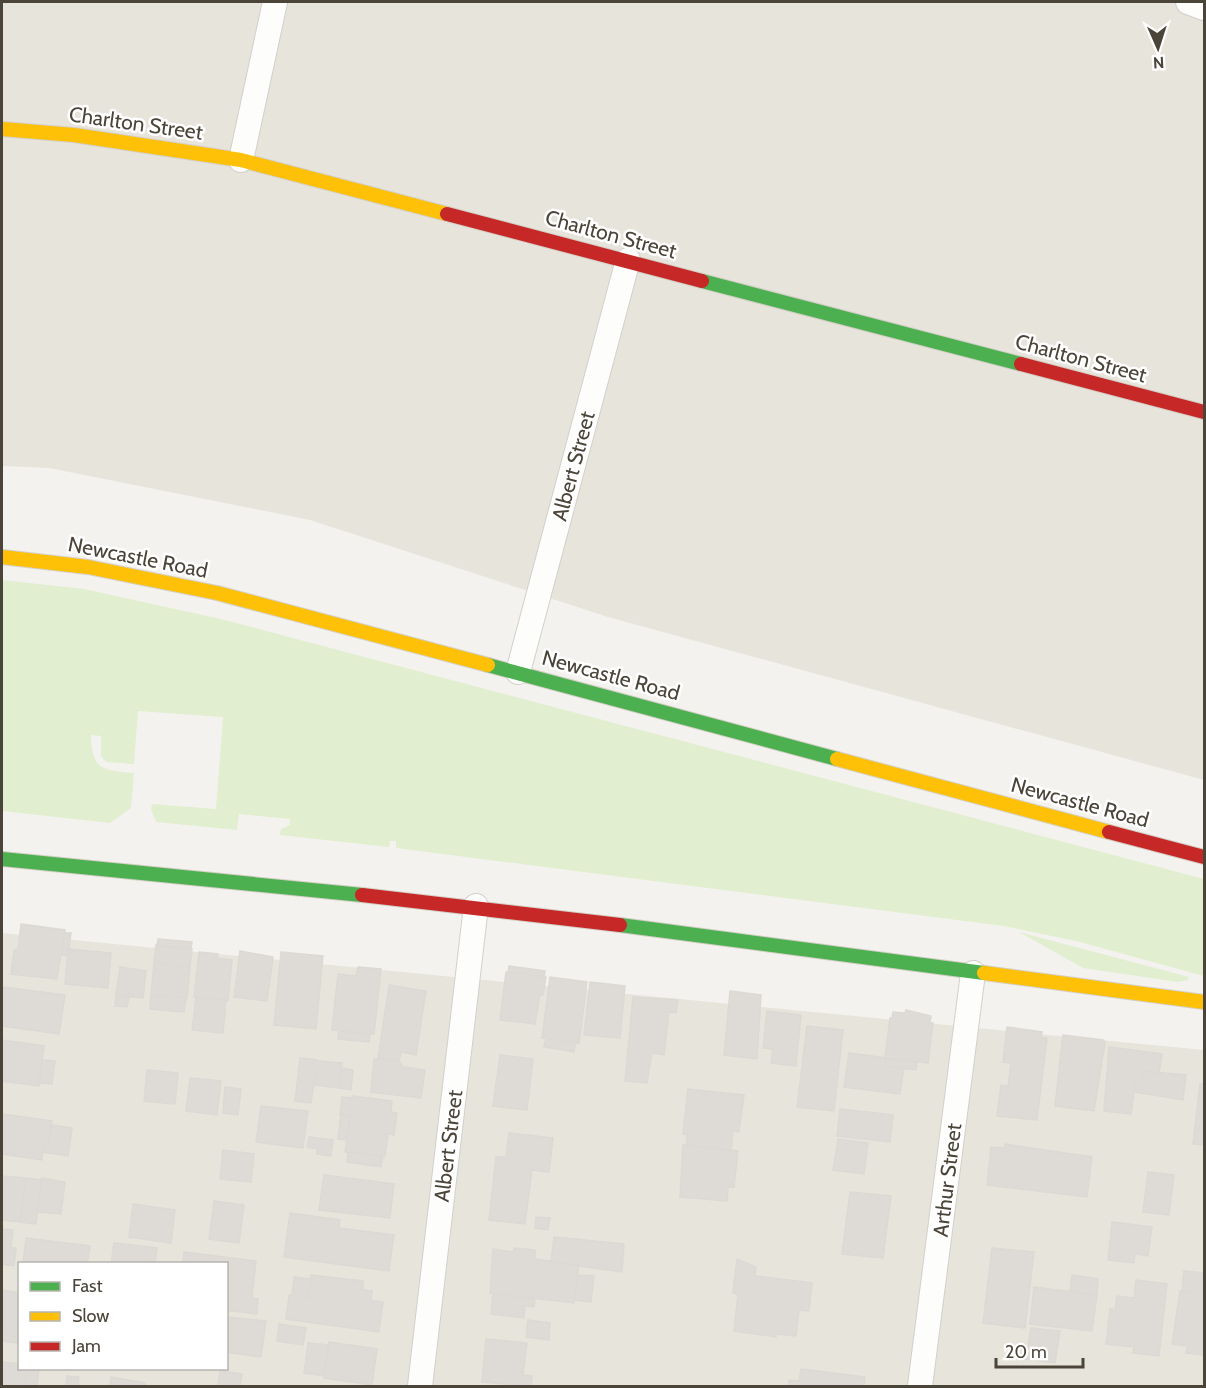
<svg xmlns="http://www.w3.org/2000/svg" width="1206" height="1388" font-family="Cabin,sans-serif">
  <rect width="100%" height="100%" fill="#f4f2ee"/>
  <path fill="#e7e4dc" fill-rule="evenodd" d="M 2,2 L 1204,2 L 1204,780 L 608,617 L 310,520 L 49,468 L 2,466 Z
    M 2,933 L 1204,1050 L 1204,1386 L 2,1386 ZM 20,1264 L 226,1264 L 226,1368 L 20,1368 Z"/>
  <path fill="#e1eecf" d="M 2,580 L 84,589 L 221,619 L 1204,879 L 1204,976 L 1080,942 L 1004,926 L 396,848 L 396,841 L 390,841 L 389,847 L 280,835 L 281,829 L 290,825 L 290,819 L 239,814 L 237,830 L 156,822 L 151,809 L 152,804 L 216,809 L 223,717 L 138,711 L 134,764 L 106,762 L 101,756 L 101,736 L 91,735 C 91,770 104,771 134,773 L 131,808 L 110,823 L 2,811 Z
    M 1019,932 L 1189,977 L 1188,980 L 1178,982 L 1083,968 Z"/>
  <path fill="#dedbd6" stroke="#dcd9d4" stroke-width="1.5" d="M 21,924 L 65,930 L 57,979 L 11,974 L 14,950 L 18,950 Z
    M 64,933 L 71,933 L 68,956 L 61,955 Z
    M 158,939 L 192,942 L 191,949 L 157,946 Z
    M 156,945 L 192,949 L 190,967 L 154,963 Z
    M 68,949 L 111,953 L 108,988 L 65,984 Z
    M 240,951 L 273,957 L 267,1001 L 234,997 Z
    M 199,952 L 218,954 L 217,958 L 232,960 L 228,1001 L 194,997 Z
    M 281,952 L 323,956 L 316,1029 L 274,1025 Z
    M 154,963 L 190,967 L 187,998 L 151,995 Z
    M 509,966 L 545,971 L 544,977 L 508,972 Z
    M 120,967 L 146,971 L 143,998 L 116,995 Z
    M 358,967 L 381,969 L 374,1034 L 332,1030 L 338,974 L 356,976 Z
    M 506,972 L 546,977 L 543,995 L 540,995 L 535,1024 L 500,1020 Z
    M 550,977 L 587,982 L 579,1043 L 542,1038 Z
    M 590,982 L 625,986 L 620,1038 L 584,1035 Z
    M 389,985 L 426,991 L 416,1055 L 401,1052 L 399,1061 L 378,1059 Z
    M 3,987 L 65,995 L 59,1034 L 2,1026 Z
    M 730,991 L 761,995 L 757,1059 L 724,1055 Z
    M 116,995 L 129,997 L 127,1007 L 115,1006 Z
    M 151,995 L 186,998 L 184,1012 L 150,1009 Z
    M 196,997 L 226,1000 L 223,1033 L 192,1030 Z
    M 633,997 L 678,1000 L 676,1013 L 669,1012 L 664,1055 L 652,1053 L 647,1083 L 625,1081 Z
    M 906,1010 L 931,1016 L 930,1023 L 933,1023 L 928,1063 L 885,1058 L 890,1018 L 892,1018 L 893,1012 L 905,1013 Z
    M 767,1011 L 801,1015 L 796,1066 L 771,1063 L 773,1049 L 763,1048 Z
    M 807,1026 L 843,1030 L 834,1111 L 797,1107 Z
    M 1007,1027 L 1042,1032 L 1041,1037 L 1047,1038 L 1037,1120 L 997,1116 L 1001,1085 L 1008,1086 L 1011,1063 L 1003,1062 Z
    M 339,1031 L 370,1034 L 369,1042 L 338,1039 Z
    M 1063,1035 L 1103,1040 L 1105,1042 L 1094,1111 L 1055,1106 Z
    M 546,1039 L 576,1042 L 574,1052 L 544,1047 Z
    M 2,1040 L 44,1046 L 39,1086 L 2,1081 Z
    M 1109,1047 L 1162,1054 L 1159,1073 L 1143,1071 L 1141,1086 L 1135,1085 L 1131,1114 L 1104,1111 Z
    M 849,1053 L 886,1058 L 885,1066 L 904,1068 L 900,1094 L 844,1087 Z
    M 500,1055 L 533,1059 L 527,1110 L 493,1106 Z
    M 300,1058 L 317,1060 L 311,1103 L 295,1101 Z
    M 886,1058 L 917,1062 L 916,1070 L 885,1066 Z
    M 374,1059 L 399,1061 L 403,1067 L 425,1070 L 421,1098 L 371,1092 Z
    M 42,1060 L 55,1061 L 52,1084 L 39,1083 Z
    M 319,1061 L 342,1063 L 339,1088 L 315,1085 Z
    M 342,1068 L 353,1070 L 351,1090 L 339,1088 Z
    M 147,1070 L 178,1073 L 175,1104 L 144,1101 Z
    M 1143,1071 L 1186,1075 L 1183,1100 L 1134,1092 L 1135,1085 L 1141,1086 Z
    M 190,1078 L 221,1081 L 217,1115 L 186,1111 Z
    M 1200,1084 L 1204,1084 L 1204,1145 L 1193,1144 Z
    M 225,1087 L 241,1089 L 238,1115 L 223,1113 Z
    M 688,1089 L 744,1095 L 739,1132 L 733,1131 L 731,1151 L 686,1145 L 687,1135 L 683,1134 Z
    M 353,1096 L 392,1101 L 391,1112 L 397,1113 L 394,1135 L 388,1134 L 385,1156 L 345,1152 L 350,1116 L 340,1115 L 342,1097 L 353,1098 Z
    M 261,1106 L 308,1111 L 303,1148 L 256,1142 Z
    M 840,1109 L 893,1115 L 890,1142 L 837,1136 Z
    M 2,1114 L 52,1121 L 48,1148 L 43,1147 L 42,1160 L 2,1154 Z
    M 341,1114 L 350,1116 L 347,1140 L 338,1139 Z
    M 51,1125 L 72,1128 L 68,1156 L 43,1152 L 43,1147 L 48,1148 Z
    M 509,1133 L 553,1138 L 549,1172 L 532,1170 L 525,1224 L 489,1220 L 496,1157 L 506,1157 Z
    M 309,1137 L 333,1140 L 331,1156 L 317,1154 L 317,1149 L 307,1147 Z
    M 838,1139 L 868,1143 L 864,1174 L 833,1170 Z
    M 1005,1144 L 1092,1157 L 1087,1197 L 987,1185 L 991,1147 L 1004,1148 Z
    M 683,1145 L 738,1151 L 734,1187 L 728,1187 L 727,1201 L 680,1197 Z
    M 223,1150 L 254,1154 L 251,1182 L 220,1179 Z
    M 348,1152 L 383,1156 L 381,1167 L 347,1162 Z
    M 1148,1172 L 1174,1175 L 1169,1215 L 1143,1212 Z
    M 324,1175 L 394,1184 L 390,1218 L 319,1210 Z
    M 2,1176 L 26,1178 L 20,1222 L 2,1220 Z
    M 26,1178 L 41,1180 L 36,1224 L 20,1222 Z
    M 42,1178 L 65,1182 L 61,1214 L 37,1212 Z
    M 850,1192 L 891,1196 L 883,1258 L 842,1254 Z
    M 214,1201 L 244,1205 L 239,1243 L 209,1239 Z
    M 133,1204 L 175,1210 L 171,1243 L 129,1237 Z
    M 290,1213 L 340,1220 L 339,1228 L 394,1235 L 389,1271 L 284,1257 Z
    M 536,1217 L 550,1218 L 548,1230 L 535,1228 Z
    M 1112,1222 L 1152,1227 L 1148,1256 L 1135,1254 L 1134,1263 L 1108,1260 Z
    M 2,1229 L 13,1230 L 11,1248 L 16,1248 L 14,1266 L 2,1264 Z
    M 554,1237 L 624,1244 L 622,1272 L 551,1262 Z
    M 26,1238 L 90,1246 L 87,1264 L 23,1264 Z
    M 114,1243 L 157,1248 L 155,1264 L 111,1264 Z
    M 514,1248 L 535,1250 L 535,1259 L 579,1265 L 574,1303 L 490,1293 L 493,1249 L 513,1252 Z
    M 992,1248 L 1034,1252 L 1025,1328 L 983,1323 Z
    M 184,1252 L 256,1261 L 252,1298 L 258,1299 L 257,1314 L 226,1310 L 226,1264 L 183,1264 Z
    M 737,1259 L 756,1267 L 755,1276 L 812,1283 L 809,1311 L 799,1310 L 796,1336 L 776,1334 L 776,1337 L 734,1331 L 738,1294 L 733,1293 Z
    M 1184,1271 L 1204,1273 L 1204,1294 L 1182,1291 Z
    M 311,1275 L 363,1281 L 363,1290 L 372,1291 L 371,1300 L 383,1302 L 379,1332 L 286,1319 L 289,1295 L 308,1297 Z
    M 578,1275 L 594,1276 L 591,1302 L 575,1300 Z
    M 1072,1275 L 1098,1279 L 1097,1295 L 1070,1292 Z
    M 294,1277 L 311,1279 L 308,1297 L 292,1295 Z
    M 1136,1280 L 1167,1284 L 1159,1356 L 1133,1353 L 1134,1347 L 1106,1344 L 1110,1309 L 1115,1310 L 1117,1296 L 1134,1298 Z
    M 1034,1287 L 1097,1295 L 1092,1331 L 1030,1324 Z
    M 2,1290 L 20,1293 L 20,1337 L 2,1335 Z
    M 1180,1291 L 1204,1294 L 1204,1355 L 1186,1353 L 1187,1346 L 1172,1344 Z
    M 493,1293 L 535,1299 L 534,1307 L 525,1306 L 524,1318 L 491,1314 Z
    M 226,1317 L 266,1321 L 261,1357 L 226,1352 Z
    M 528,1320 L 550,1323 L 549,1340 L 526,1337 Z
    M 279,1324 L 306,1328 L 303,1345 L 277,1341 Z
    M 1031,1328 L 1060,1331 L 1055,1363 L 1026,1359 Z
    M 2,1335 L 19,1337 L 18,1343 L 2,1341 Z
    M 486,1339 L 527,1343 L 523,1375 L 532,1376 L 531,1386 L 482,1382 Z
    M 329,1342 L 377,1349 L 372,1385 L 324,1378 Z
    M 308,1343 L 328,1345 L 324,1376 L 304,1373 Z
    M 2,1362 L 20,1364 L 20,1368 L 27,1368 L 25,1386 L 2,1386 Z
    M 27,1368 L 39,1369 L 37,1386 L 25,1386 Z
    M 801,1369 L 865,1377 L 864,1386 L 788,1386 L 789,1380 L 799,1381 Z
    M 220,1371 L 242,1374 L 240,1386 L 218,1386 Z
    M 67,1376 L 79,1377 L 78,1386 L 66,1386 Z
    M 111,1377 L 145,1383 L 145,1386 L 110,1386 Z"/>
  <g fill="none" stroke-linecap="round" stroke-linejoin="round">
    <g stroke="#d2d0cb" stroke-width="26">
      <path id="street" d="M 1188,2 L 1204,8
        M 241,160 L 275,2
        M 518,672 L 628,260
        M 420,1386 L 476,906
        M 920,1386 L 973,973"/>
    </g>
    <g stroke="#d3cfc5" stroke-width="16">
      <path id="fast" d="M 702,281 L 1021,364
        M 488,665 L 837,759
        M 2,859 L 362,895
        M 620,925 L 984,973"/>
    </g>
    <g stroke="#d3cfc5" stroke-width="16">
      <path id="slow" d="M 2,129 L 74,135 L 241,160 L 447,214
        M 2,557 L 88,567 L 217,593 L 488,665
        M 837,759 L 1109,832
        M 984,973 L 1204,1002"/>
    </g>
    <g stroke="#d3cfc5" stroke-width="16">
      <path id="jam" d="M 447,214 L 702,281
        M 1021,364 L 1204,412
        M 1109,832 L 1204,857
        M 362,895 L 620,925"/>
    </g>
    <use href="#street" stroke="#fdfdfc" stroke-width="24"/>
    <use href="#fast" stroke="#4caf50" stroke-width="14"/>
    <use href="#slow" stroke="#ffc107" stroke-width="14"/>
    <use href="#jam" stroke="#c62828" stroke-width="14"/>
  </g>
  <g text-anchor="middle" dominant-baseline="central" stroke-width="5" stroke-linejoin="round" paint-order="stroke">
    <g font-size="21" fill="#4b4439" stroke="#fff">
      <text transform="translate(136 123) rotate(8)">Charlton Street</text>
      <text transform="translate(611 234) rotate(15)">Charlton Street</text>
      <text transform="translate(1081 358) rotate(15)">Charlton Street</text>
      <text transform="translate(573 466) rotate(-75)">Albert Street</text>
      <text transform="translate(138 557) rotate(11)">Newcastle Road</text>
      <text transform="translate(611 675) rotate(15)">Newcastle Road</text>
      <text transform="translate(1080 802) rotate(15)">Newcastle Road</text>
      <text transform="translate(448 1146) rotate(-83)">Albert Street</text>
      <text transform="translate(947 1180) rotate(-83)">Arthur Street</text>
    </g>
  </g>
  <rect width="1206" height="1388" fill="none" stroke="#4b4439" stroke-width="6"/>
  <rect x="18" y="1262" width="210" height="108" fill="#ffffff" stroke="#b7b4b0" stroke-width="1.5"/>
  <rect x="30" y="1282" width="30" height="9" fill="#4caf50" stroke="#b7b4b0" stroke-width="1.5"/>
  <text x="72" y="1292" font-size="18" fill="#4b4439">Fast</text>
  <rect x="30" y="1312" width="30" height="9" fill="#ffc107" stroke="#b7b4b0" stroke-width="1.5"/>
  <text x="72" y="1322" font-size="18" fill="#4b4439">Slow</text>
  <rect x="30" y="1342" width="30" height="9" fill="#c62828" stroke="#b7b4b0" stroke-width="1.5"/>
  <text x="72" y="1352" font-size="18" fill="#4b4439">Jam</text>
  <g transform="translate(1158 48) rotate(177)" stroke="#ffffff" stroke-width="4.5" paint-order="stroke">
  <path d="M0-4.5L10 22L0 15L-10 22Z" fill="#4b4439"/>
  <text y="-9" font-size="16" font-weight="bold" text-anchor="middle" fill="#4b4439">N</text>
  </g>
  <path d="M996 1358v9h87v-9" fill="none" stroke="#4b4439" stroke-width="3"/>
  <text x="1005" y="1358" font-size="18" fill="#4b4439" stroke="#ffffff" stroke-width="4.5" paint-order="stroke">20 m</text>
</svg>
